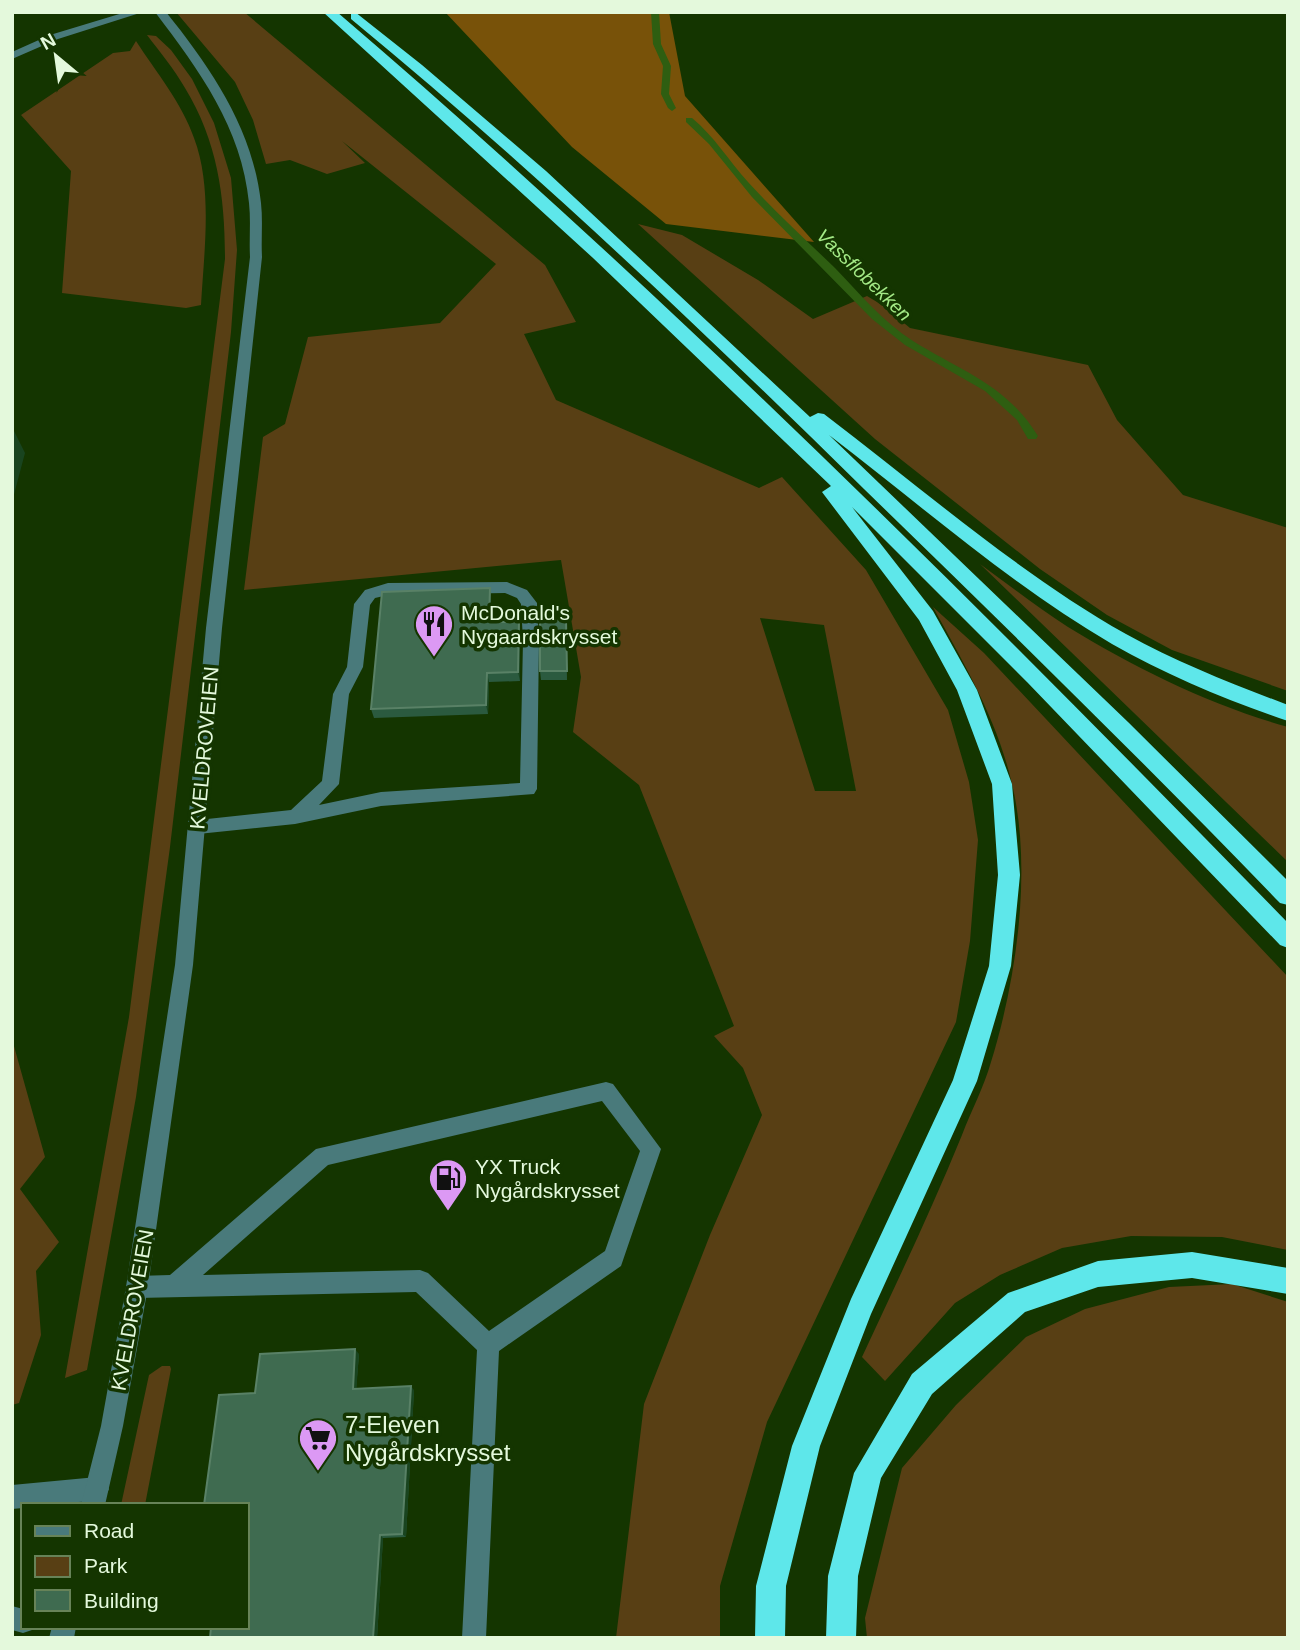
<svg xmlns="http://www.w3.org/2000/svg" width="1300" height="1650" font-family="Arial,sans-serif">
  <rect width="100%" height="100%" fill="#143500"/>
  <path fill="#583f14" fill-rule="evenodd" d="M 176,12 L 244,12 L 545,265 L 576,322 L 524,334 L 556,400 L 759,488 L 782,477 L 866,570 L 948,710 L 969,782 L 978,840 L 970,941 L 956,1022 L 767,1422 L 720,1586 L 720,1638 L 616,1638 L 644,1404 L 710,1235 L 762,1115 L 743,1068 L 714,1036 L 734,1026 L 639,785 L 573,732 L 581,677 L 561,560 L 244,590 L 263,437 L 285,424 L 308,337 L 440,323 L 496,264 L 342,141 L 365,163 L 327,174 L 290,160 L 266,164 L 253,120 L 235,82 ZM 760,618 L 824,625 L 856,791 L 815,791 Z
    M 147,35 L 156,36 L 171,50 L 192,79 L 214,123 L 231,178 L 237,250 L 231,332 L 170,847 L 136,1097 L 87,1370 L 65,1378 L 129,1017 L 225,259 C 225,198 218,142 185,88 C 174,69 160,52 147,35 Z
    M 136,41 C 156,72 182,103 194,138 C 213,188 204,252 201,305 L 186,308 L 62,293 L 71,171 L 21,115 L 113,53 L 130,51 Z
    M 638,224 L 682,235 L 758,280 L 813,319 L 867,296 L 882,305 L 910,328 L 1088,365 L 1117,420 L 1183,495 L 1288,528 L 1288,691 L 1172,650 L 1107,615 L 1040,569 L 875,439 Z
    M 980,564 C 1009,585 1038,608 1068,627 C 1137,669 1210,705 1288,727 L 1288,862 Z
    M 933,607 L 984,653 L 1288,977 L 1288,1250 L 1222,1237 L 1131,1236 L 1062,1248 L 1000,1275 L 955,1303 L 885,1381 L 862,1357 C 896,1284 931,1211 962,1135 C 971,1111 984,1087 991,1062 C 1017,978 1033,866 1011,780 C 996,717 963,662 933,607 Z
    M 12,1039 L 45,1157 L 20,1189 L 59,1242 L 36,1271 L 41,1335 L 19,1403 L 12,1405 Z
    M 1232,1284 L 1288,1302 L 1288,1638 L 867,1638 L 865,1618 L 902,1468 L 956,1405 L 1026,1337 L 1085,1309 L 1169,1287 Z
    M 162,1366 L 170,1366 L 171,1369 L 145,1505 L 121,1505 L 149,1375 Z"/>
  <path fill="#785209" d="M 445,12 L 669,12 L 685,96 L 814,242 L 666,224 L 572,147 Z"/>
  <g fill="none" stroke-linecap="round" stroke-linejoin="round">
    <path fill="#2e5e11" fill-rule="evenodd" d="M 651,12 L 659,12 L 661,44 L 671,66 L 669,94 L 676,108 L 672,111 L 668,108 L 661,94 L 663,66 L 653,44 Z
      M 686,118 L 692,118 C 714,136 729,161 748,182 C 775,212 806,240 835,268 C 860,294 882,321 913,341 C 961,371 1007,385 1038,436 L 1036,439 L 1028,439 L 1017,420 L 985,391 L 905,345 L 872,319 L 752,197 L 709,144 L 686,122 Z"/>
    <path fill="#497a7b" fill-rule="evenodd" d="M 126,12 L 143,12 L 58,39 L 12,59 L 12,52 L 50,35 Z
      M 507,582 L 527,590 L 537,603 L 539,641 L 537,789 L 534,794 L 381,806 L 295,824 L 198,834 L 192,832 L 189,827 L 192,822 L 198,820 L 291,810 L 322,781 L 333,694 L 347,667 L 354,604 L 365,590 L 388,583 ZM 505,593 L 517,598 L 521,604 L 523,641 L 520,783 L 381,792 L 319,805 L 339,784 L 349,694 L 363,667 L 370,605 L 375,598 L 388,595 Z
      M 606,1082 L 613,1084 L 661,1149 L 621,1266 L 499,1351 L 486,1638 L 462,1638 L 477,1350 L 416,1292 L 137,1298 L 129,1295 L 126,1287 L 129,1279 L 137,1276 L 170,1275 L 316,1149 ZM 602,1101 L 640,1151 L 605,1251 L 489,1331 L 428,1273 L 420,1270 L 203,1275 L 328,1165 Z
      M 97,1477 L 105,1481 L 109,1489 L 105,1497 L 97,1501 L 23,1505 L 23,1508 L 12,1509 L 12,1485 Z
      M 12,1606 L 23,1609 L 23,1627 L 33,1627 L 32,1630 L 23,1633 L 12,1630 Z"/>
    <path fill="#497a7b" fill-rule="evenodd" d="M 155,12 L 166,12 C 211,68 253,129 261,203 C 263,221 261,239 262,257 L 222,628 L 193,965 L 148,1287 L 123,1426 L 105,1505 L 81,1505 L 101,1426 L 126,1287 L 175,965 L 206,628 L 250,257 C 249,239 251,221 249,203 C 242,128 199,70 155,12 Z
      M 52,1627 L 76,1627 L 74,1638 L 49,1638 Z"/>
    <path fill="#5ee7ea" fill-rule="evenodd" d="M 323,12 L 337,12 C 669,296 983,610 1288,923 L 1288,948 L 1280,945 L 1027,682 L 852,507 L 933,611 L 977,690 L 1012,784 L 1020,875 L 1011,966 L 977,1081 L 871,1314 L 820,1446 L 786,1586 L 785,1638 L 755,1638 L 756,1586 L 792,1446 L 851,1299 L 953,1080 L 989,966 L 998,875 L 992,784 L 957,690 L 919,620 L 825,496 L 822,492 L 831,486 L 593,258 Z
      M 355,12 L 422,65 L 546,171 L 810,417 L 818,413 L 824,414 C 923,489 1018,573 1126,634 C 1178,663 1233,684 1288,705 L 1288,721 C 1228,701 1167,675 1112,644 C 1011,585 922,506 829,435 L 1128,722 L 1288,881 L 1288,905 L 1280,903 C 1144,762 1004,625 864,489 C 698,326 530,166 351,19 L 351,13 Z
      M 1192,1252 L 1288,1268 L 1288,1294 L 1192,1278 L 1098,1287 L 1025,1312 L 932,1394 L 881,1478 L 858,1576 L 856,1638 L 826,1638 L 828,1576 L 854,1473 L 912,1374 L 1008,1293 L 1098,1261 Z"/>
  </g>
  <path fill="#2b5a3f" d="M 491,598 L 491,622 L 519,622 L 520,631 L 520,681 L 489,682 L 488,714 L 374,718 L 371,709 Z
    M 566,620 L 567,680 L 541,680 L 540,671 Z
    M 359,1354 L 356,1389 L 414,1390 L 406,1537 L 383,1538 L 377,1638 L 210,1638 L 255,1393 Z"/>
  <path fill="#19441f" d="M 12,427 L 25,453 L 12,502 Z
    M 490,588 L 491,598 L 490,632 L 489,622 Z
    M 519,622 L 520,631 L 520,681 L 518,672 Z
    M 487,673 L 489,682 L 488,714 L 486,705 Z
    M 355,1349 L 359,1354 L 356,1394 L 353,1389 Z
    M 411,1386 L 414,1390 L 406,1537 L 402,1534 Z
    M 380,1535 L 383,1538 L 377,1638 L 373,1638 Z"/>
  <path fill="#3f6b50" stroke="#598166" stroke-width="2" d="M 490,588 L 489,622 L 519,622 L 518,672 L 487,673 L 486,705 L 371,709 L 382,592 Z
    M 566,620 L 567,671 L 540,671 L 540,621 Z
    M 355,1349 L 353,1389 L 411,1386 L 402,1534 L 380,1535 L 373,1638 L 210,1638 L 211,1627 L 247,1627 L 247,1505 L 204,1505 L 219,1395 L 255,1393 L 260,1354 Z"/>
  <defs>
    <g id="restaurant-pin" transform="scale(2.0125)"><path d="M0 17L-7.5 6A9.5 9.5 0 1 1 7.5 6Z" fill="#dc99f4" stroke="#143500"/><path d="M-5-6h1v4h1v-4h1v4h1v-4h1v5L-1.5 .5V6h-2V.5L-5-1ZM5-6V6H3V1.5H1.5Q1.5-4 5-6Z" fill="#111"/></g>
    <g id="fuel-pin" transform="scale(2.0125)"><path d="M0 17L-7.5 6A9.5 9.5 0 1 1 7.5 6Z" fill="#dc99f4" stroke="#143500"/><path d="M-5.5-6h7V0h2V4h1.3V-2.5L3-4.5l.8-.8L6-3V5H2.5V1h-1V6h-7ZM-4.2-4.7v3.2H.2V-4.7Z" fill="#111"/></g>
    <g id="supermarket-pin" transform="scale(2.0125)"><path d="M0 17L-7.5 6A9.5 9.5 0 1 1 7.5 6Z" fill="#dc99f4" stroke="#143500"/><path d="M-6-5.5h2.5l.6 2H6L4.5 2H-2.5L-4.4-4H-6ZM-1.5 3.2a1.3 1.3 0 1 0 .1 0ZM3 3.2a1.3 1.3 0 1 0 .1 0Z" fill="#111"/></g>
  </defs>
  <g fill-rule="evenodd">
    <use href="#restaurant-pin" x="434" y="624"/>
    <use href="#fuel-pin" x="448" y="1178"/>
    <use href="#supermarket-pin" x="318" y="1438"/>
  </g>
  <g text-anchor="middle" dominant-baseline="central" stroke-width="7" stroke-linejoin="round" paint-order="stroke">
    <g font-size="19" font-style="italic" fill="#a4ea86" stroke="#143500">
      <text transform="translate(864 275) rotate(44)">Vassflobekken</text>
    </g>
    <g font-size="21" fill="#e4f9dc" stroke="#143500" text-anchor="start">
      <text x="461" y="612">McDonald's<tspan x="461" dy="24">Nygaardskrysset</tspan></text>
      <text x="475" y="1166">YX Truck<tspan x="475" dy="24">Nygårdskrysset</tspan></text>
    </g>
    <g font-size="21" fill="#e4f9dc" stroke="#143500">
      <text transform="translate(204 748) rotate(-85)">KVELDROVEIEN</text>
      <text transform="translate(132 1310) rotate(-80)">KVELDROVEIEN</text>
    </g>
    <g font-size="24" fill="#e4f9dc" stroke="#143500" text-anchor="start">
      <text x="345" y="1424">7-Eleven<tspan x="345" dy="28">Nygårdskrysset</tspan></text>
    </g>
  </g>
  <rect width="1300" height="1650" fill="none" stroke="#e4f9dc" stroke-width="28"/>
  <rect x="21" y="1503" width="228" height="126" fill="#143500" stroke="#678358" stroke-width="2"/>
  <rect x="35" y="1526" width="35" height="10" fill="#497a7b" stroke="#678358" stroke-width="2"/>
  <text x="84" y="1538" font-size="21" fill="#e4f9dc">Road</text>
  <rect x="35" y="1556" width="35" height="21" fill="#583f14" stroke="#678358" stroke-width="2"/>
  <text x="84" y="1573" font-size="21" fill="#e4f9dc">Park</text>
  <rect x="35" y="1590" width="35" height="21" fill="#3f6b50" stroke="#678358" stroke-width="2"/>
  <text x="84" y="1608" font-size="21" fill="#e4f9dc">Building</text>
  <g transform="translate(56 56) rotate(331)" stroke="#143500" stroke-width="5" paint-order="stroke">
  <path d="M0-5L12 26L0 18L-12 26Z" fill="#e4f9dc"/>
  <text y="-10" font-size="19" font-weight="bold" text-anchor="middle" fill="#e4f9dc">N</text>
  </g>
</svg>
